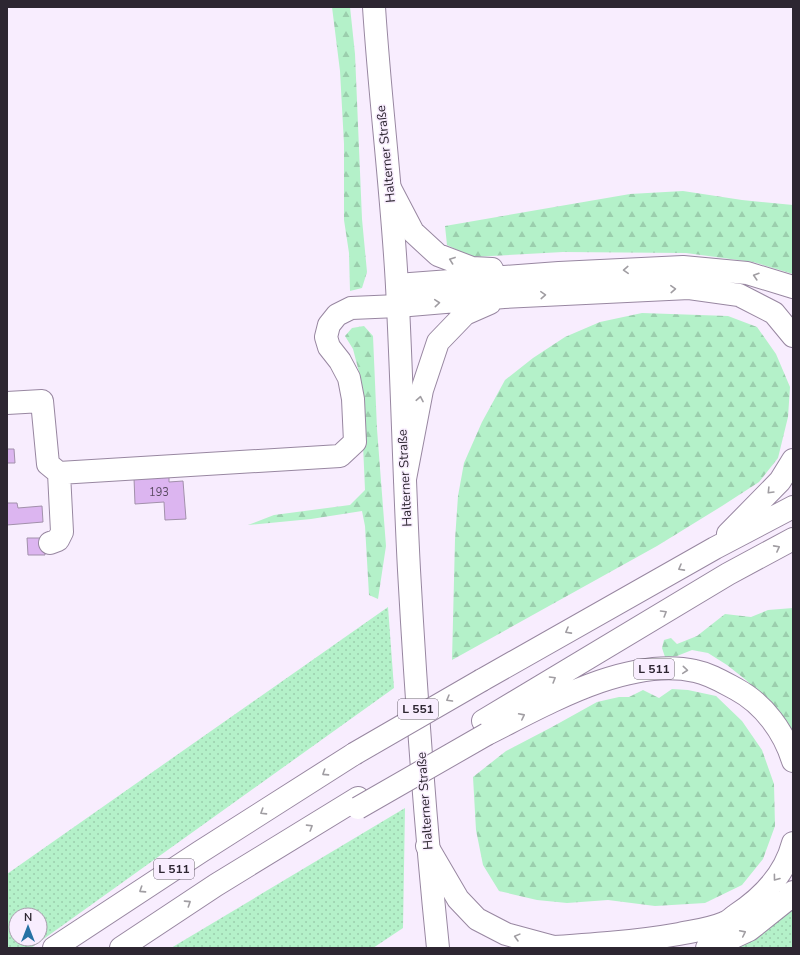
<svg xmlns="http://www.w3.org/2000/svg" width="800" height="955" font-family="'Nunito Sans',sans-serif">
  <defs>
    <pattern id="grass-dots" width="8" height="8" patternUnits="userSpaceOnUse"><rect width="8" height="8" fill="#b4f1c9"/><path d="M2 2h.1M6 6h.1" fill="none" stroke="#9bcead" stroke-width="1.8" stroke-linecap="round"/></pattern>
    <pattern id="forest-firs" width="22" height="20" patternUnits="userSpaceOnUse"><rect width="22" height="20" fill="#b4f1c9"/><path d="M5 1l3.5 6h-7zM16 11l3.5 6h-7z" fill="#9bcead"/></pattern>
  </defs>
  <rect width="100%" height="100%" fill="#f8edfe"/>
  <path fill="url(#grass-dots)" fill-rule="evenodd" d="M 388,607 L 394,688 L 31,948 L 7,948 L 7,874 ZM 16,915 L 40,915 L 40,939 L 16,939 Z
    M 405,808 L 403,928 L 373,948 L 171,948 Z
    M 793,900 L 792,948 L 726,948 Z"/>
  <path fill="url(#forest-firs)" d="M 332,7 L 350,7 L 355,54 L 362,219 L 367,272 L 362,288 L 350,291 L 349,253 L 344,220 L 344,144 L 340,71 Z
    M 683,191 L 742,200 L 793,205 L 793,274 L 753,262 L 686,253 L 563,252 L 472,257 L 447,245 L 445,226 L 630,194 Z
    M 642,313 L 728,316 L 757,327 L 776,354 L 790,387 L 788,417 L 778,458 L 759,482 L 722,506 L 657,546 L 452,660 L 455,540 L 458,496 L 464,463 L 482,422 L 505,380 L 533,358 L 565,337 L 600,322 Z
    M 364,326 L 373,336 L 377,429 L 386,546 L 378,599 L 369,595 L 365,526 L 362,511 L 311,519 L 248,525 L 274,515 L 350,505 L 365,490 L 360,376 L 353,349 L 345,336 L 352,328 Z
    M 793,608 L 793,732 L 785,719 L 746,680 L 727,665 L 708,653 L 692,650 L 677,656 L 665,657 L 662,648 L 664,640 L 671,638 L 677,644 L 697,636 L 725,614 L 751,617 L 768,610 Z
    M 672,689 L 688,690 L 716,696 L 742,721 L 762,750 L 774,784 L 775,826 L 763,859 L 742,885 L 705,903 L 655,906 L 608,900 L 567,903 L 537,900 L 499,891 L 483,865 L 476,830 L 473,777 L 506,751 L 552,727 L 597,702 L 619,697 L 629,697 L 643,690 L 659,698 Z"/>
  <path fill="#dcb5f0" stroke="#a290ab" d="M 7,449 L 14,449 L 15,463 L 7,463 Z
    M 169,476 L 169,482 L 183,481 L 186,519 L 165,520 L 164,502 L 135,504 L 134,478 Z
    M 7,503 L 17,503 L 18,508 L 42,506 L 43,522 L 7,525 Z
    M 27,538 L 45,538 L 45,555 L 28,555 Z"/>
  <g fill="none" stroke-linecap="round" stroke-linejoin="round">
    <g stroke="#9887a1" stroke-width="24">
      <path id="minor" d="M 7,403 L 42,401 L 48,464 L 59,473 L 340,456 L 355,442 L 353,399 L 349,378 L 340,361 L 329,347 L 326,337 L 329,325 L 337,315 L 351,308 L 398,306
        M 50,543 L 58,540 L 62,532 L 59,473"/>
    </g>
    <g stroke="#9887a1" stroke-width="24">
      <path id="major" d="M 374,7 C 380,100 392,193 397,286 C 402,380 404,475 409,570 C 416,696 425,822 438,948"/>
    </g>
    <g stroke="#9887a1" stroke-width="24">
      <path id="highway" d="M 390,188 L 413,232 L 438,255 L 472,268 L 492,269
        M 397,285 L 559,273 L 683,267 L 747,273 L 793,287
        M 398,306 L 504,297 L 689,288 L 739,295 L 774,313 L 793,336
        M 405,479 L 422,390 L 438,342 L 465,314 L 490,303
        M 728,534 L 780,481 L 793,460
        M 482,680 L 715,548 L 793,507
        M 483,721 L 728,574 L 793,539
        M 487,734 C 545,705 628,656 695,671 C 710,674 723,682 736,689 C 764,704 784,732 793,761
        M 427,846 L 458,899 L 477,919 L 506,934 L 554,947
        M 54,948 L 200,852 L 354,754
        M 121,948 L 216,885 L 358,798
        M 541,948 C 587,945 634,942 679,934 C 694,931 710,929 724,923 C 728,922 732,918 736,915 C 762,898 785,874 793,843
        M 707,948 L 719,944 L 749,930 L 788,899 L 793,892"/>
    </g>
    <use href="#minor" stroke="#fff" stroke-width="22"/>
    <use href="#major" stroke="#fff" stroke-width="22"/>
    <use href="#highway" stroke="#fff" stroke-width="22"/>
    <g stroke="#9887a1" stroke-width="24" stroke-linecap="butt">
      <path id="highway-bridge" d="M 354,754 L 482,680
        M 358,808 L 487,734"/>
    </g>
    <use href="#highway-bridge" stroke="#fff" stroke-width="22"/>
  </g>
  <defs><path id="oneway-chevron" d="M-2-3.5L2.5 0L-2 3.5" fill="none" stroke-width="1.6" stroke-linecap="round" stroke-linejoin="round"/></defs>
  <g stroke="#a09da2">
    <use href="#oneway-chevron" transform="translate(452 260) rotate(-160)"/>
    <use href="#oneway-chevron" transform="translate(626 270) rotate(177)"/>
    <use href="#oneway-chevron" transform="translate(756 276) rotate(-163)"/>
    <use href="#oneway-chevron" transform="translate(673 289) rotate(-3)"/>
    <use href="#oneway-chevron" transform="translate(543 295) rotate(-3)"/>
    <use href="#oneway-chevron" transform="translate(437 303) rotate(-5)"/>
    <use href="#oneway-chevron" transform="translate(420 399) rotate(-79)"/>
    <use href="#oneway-chevron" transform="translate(770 491) rotate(134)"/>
    <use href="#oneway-chevron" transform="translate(777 548) rotate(-28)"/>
    <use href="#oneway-chevron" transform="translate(681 568) rotate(151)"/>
    <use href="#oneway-chevron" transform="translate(664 613) rotate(-31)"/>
    <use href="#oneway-chevron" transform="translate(568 631) rotate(151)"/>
    <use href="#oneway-chevron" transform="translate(685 670) rotate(5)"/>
    <use href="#oneway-chevron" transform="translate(553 679) rotate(-31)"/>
    <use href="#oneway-chevron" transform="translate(449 699) rotate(150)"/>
    <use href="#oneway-chevron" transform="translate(522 716) rotate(-27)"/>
    <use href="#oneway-chevron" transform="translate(325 773) rotate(147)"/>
    <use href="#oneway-chevron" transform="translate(263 812) rotate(148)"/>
    <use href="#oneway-chevron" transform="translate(310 827) rotate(-32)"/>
    <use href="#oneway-chevron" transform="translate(776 878) rotate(127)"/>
    <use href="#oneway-chevron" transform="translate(142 890) rotate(147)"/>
    <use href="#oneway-chevron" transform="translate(188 903) rotate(-33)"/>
    <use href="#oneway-chevron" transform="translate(743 933) rotate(-26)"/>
    <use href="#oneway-chevron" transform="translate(517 937) rotate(-165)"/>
  </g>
  <g text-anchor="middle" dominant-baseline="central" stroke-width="3" stroke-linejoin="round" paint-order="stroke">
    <g font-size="11" fill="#594a61">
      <text x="159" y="492">193</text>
    </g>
    <g fill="#f8edfe" stroke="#6a626e" stroke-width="1">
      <rect x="634" y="659" width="40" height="20" rx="3"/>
      <rect x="398" y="699" width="40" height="20" rx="3"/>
      <rect x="154" y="859" width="40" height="20" rx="3"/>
    </g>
    <g font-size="12" font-weight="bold" fill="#2d2631">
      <text x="654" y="669">L 511</text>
      <text x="418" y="709">L 551</text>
      <text x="174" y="869">L 511</text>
    </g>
    <g font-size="13" fill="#2d2631" stroke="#f8edfe">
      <text transform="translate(386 154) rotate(-96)">Halterner Straße</text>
      <text transform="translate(405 478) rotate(-93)">Halterner Straße</text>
      <text transform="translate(425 801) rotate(-94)">Halterner Straße</text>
    </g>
  </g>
  <rect width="800" height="955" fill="none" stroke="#2d2631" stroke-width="16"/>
  <g transform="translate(28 927)"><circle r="19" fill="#f8edfe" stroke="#a79dac"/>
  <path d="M0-3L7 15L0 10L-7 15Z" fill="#2671a4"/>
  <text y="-6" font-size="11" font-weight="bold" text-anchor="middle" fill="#2d2631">N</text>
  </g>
</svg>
